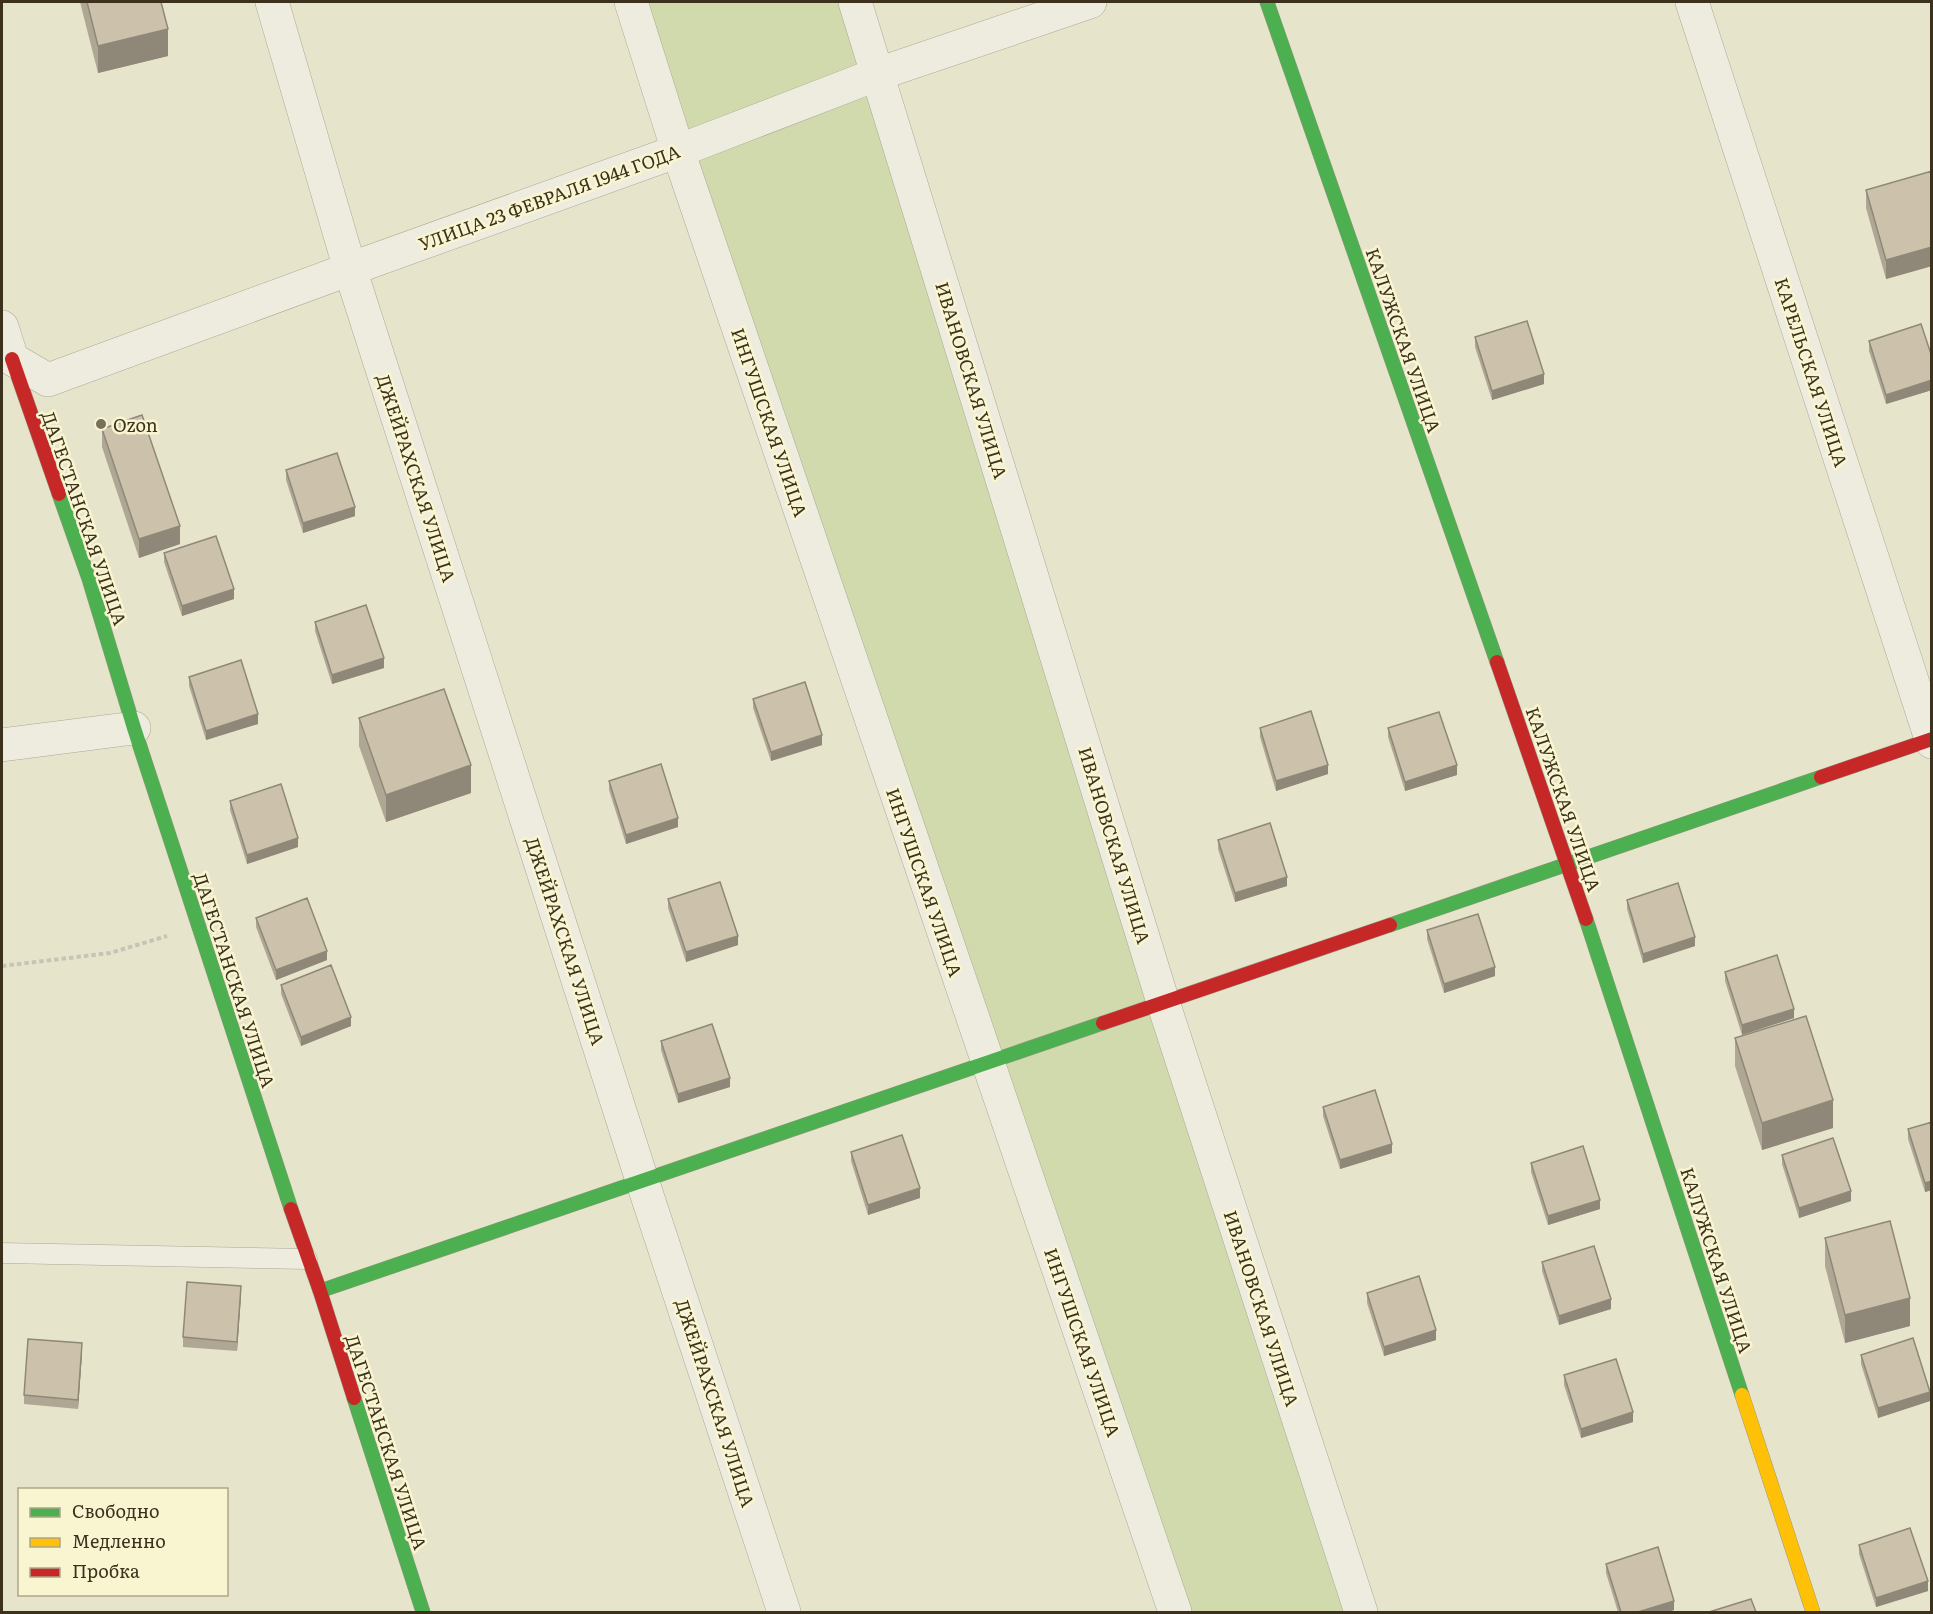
<svg xmlns="http://www.w3.org/2000/svg" width="1933" height="1614" font-family="Literata,serif">
  <rect width="100%" height="100%" fill="#e7e4cc"/>
  <path fill="#d1daad" d="M 629,2 L 855,2 L 1361,1612 L 1175,1612 Z"/>
  <g fill="none" stroke-linecap="round" stroke-linejoin="round">
    <g stroke="#aca895" stroke-width="21">
      <path id="lane" d="M 2,1253 L 307,1259"/>
    </g>
    <g stroke="#aca895" stroke-width="34">
      <path id="street" d="M 272,2 L 350,269 L 642,1180 L 784,1612
        M 631,2 L 678,151 L 1175,1612
        M 855,2 L 1163,1002 L 1361,1612
        M 1692,2 L 1932,742
        M 2,327 L 12,359
        M 12,359 L 48,380 L 350,269 L 678,151 L 878,74 L 1090,2
        M 2,745 L 134,728"/>
    </g>
    <g stroke="#9c9785" stroke-width="15">
      <path id="fast" d="M 1267,2 L 1497,662
        M 59,494 L 89,579 L 134,728 L 291,1209
        M 1586,919 L 1742,1395
        M 1390,925 L 1821,777
        M 320,1291 L 1103,1023
        M 354,1398 L 423,1612"/>
    </g>
    <g stroke="#9c9785" stroke-width="15">
      <path id="slow" d="M 1742,1395 L 1813,1612"/>
    </g>
    <g stroke="#9c9785" stroke-width="15">
      <path id="jam" d="M 12,359 L 59,494
        M 1497,662 L 1586,919
        M 1821,777 L 1932,739
        M 1103,1023 L 1390,925
        M 291,1209 L 320,1291 L 354,1398"/>
    </g>
    <path stroke="#c7c4b5" stroke-width="4" stroke-dasharray="4.5 3" stroke-linecap="butt" d="M 2,966 L 110,953 L 167,936"/>
    <use href="#lane" stroke="#eeecde" stroke-width="20"/>
    <use href="#street" stroke="#eeecde" stroke-width="33"/>
    <use href="#fast" stroke="#4caf50" stroke-width="14"/>
    <use href="#slow" stroke="#ffc107" stroke-width="14"/>
    <use href="#jam" stroke="#c62828" stroke-width="14"/>
  </g>
  <path fill="#afa794" d="M 80,2 L 161,2 L 168,56 L 98,73 Z
    M 1932,171 L 1932,266 L 1886,279 L 1866,208 L 1866,190 Z
    M 1475,337 L 1544,384 L 1492,400 L 1475,347 Z
    M 1869,341 L 1932,357 L 1932,390 L 1886,404 L 1869,351 Z
    M 102,429 L 180,544 L 139,558 L 102,447 Z
    M 286,470 L 355,516 L 303,533 L 286,480 Z
    M 164,553 L 234,599 L 182,616 L 164,562 Z
    M 315,622 L 384,668 L 332,684 L 315,631 Z
    M 189,677 L 258,724 L 206,740 L 189,686 Z
    M 753,699 L 822,745 L 771,761 L 753,708 Z
    M 359,718 L 471,793 L 386,822 L 359,746 Z
    M 1260,728 L 1328,774 L 1276,791 L 1260,737 Z
    M 1388,728 L 1457,775 L 1405,791 L 1388,737 Z
    M 609,781 L 678,827 L 626,844 L 609,790 Z
    M 230,801 L 298,847 L 247,864 L 230,810 Z
    M 1218,840 L 1287,886 L 1235,902 L 1218,849 Z
    M 668,899 L 738,945 L 686,962 L 668,908 Z
    M 1627,900 L 1695,946 L 1643,963 L 1627,909 Z
    M 256,918 L 327,960 L 276,980 L 256,927 Z
    M 1427,930 L 1495,976 L 1444,993 L 1427,939 Z
    M 1725,972 L 1794,1018 L 1742,1035 L 1725,981 Z
    M 281,985 L 351,1026 L 301,1046 L 281,994 Z
    M 1735,1038 L 1833,1128 L 1762,1150 L 1735,1066 Z
    M 661,1041 L 730,1087 L 678,1103 L 661,1050 Z
    M 1323,1107 L 1392,1153 L 1340,1169 L 1323,1116 Z
    M 1932,1122 L 1932,1190 L 1925,1192 L 1908,1139 L 1908,1129 Z
    M 851,1152 L 920,1198 L 868,1215 L 851,1161 Z
    M 1782,1155 L 1851,1201 L 1799,1218 L 1782,1164 Z
    M 1531,1163 L 1600,1209 L 1548,1225 L 1531,1172 Z
    M 1825,1238 L 1910,1326 L 1845,1343 L 1825,1266 Z
    M 1542,1262 L 1611,1309 L 1559,1325 L 1542,1271 Z
    M 1367,1293 L 1436,1340 L 1384,1356 L 1367,1303 Z
    M 241,1295 L 237,1351 L 183,1347 L 183,1337 Z
    M 82,1353 L 78,1409 L 24,1404 L 24,1395 Z
    M 1861,1355 L 1930,1401 L 1878,1418 L 1861,1364 Z
    M 1564,1375 L 1633,1422 L 1581,1438 L 1564,1385 Z
    M 1859,1545 L 1928,1591 L 1876,1607 L 1859,1554 Z
    M 1606,1564 L 1674,1610 L 1668,1612 L 1618,1612 L 1606,1573 Z"/>
  <path fill="#8f8878" d="M 168,29 L 168,56 L 98,73 L 98,46 Z
    M 1932,247 L 1932,266 L 1886,279 L 1886,260 Z
    M 1544,374 L 1544,384 L 1492,400 L 1492,391 Z
    M 1932,380 L 1932,390 L 1886,404 L 1886,395 Z
    M 355,507 L 355,516 L 303,533 L 303,523 Z
    M 180,526 L 180,544 L 139,558 L 139,539 Z
    M 234,589 L 234,599 L 182,616 L 182,606 Z
    M 384,658 L 384,668 L 332,684 L 332,675 Z
    M 258,714 L 258,724 L 206,740 L 206,731 Z
    M 822,735 L 822,745 L 771,761 L 771,752 Z
    M 471,765 L 471,793 L 386,822 L 386,795 Z
    M 1328,765 L 1328,774 L 1276,791 L 1276,781 Z
    M 1457,765 L 1457,775 L 1405,791 L 1405,782 Z
    M 678,818 L 678,827 L 626,844 L 626,835 Z
    M 298,838 L 298,847 L 247,864 L 247,855 Z
    M 1287,877 L 1287,886 L 1235,902 L 1235,893 Z
    M 738,936 L 738,945 L 686,962 L 686,952 Z
    M 1695,937 L 1695,946 L 1643,963 L 1643,954 Z
    M 327,951 L 327,960 L 276,980 L 276,970 Z
    M 1495,967 L 1495,976 L 1444,993 L 1444,984 Z
    M 1794,1009 L 1794,1018 L 1742,1035 L 1742,1025 Z
    M 351,1017 L 351,1026 L 301,1046 L 301,1037 Z
    M 730,1078 L 730,1087 L 678,1103 L 678,1094 Z
    M 1833,1100 L 1833,1128 L 1762,1150 L 1762,1123 Z
    M 1392,1144 L 1392,1153 L 1340,1169 L 1340,1160 Z
    M 1932,1181 L 1932,1190 L 1925,1192 L 1925,1183 Z
    M 920,1188 L 920,1198 L 868,1215 L 868,1205 Z
    M 1851,1191 L 1851,1201 L 1799,1218 L 1799,1208 Z
    M 1600,1200 L 1600,1209 L 1548,1225 L 1548,1216 Z
    M 241,1286 L 241,1295 L 237,1351 L 237,1342 Z
    M 1910,1298 L 1910,1326 L 1845,1343 L 1845,1315 Z
    M 1611,1299 L 1611,1309 L 1559,1325 L 1559,1316 Z
    M 1436,1330 L 1436,1340 L 1384,1356 L 1384,1347 Z
    M 82,1343 L 82,1353 L 78,1409 L 78,1400 Z
    M 1930,1392 L 1930,1401 L 1878,1418 L 1878,1408 Z
    M 1633,1412 L 1633,1422 L 1581,1438 L 1581,1429 Z
    M 1928,1581 L 1928,1591 L 1876,1607 L 1876,1598 Z
    M 1674,1601 L 1674,1610 L 1668,1612 L 1638,1612 Z"/>
  <path fill="#ccc2ac" stroke="#8f8878" stroke-width="1.5" d="M 87,2 L 161,2 L 168,29 L 98,46 Z
    M 1932,171 L 1932,247 L 1886,260 L 1866,190 Z
    M 1527,321 L 1544,374 L 1492,391 L 1475,337 Z
    M 1921,324 L 1932,357 L 1932,380 L 1886,395 L 1869,341 Z
    M 142,415 L 180,526 L 139,539 L 102,429 Z
    M 337,453 L 355,507 L 303,523 L 286,470 Z
    M 216,536 L 234,589 L 182,606 L 164,553 Z
    M 366,605 L 384,658 L 332,675 L 315,622 Z
    M 241,660 L 258,714 L 206,731 L 189,677 Z
    M 805,682 L 822,735 L 771,752 L 753,699 Z
    M 444,689 L 471,765 L 386,795 L 359,718 Z
    M 1311,711 L 1328,765 L 1276,781 L 1260,728 Z
    M 1439,712 L 1457,765 L 1405,782 L 1388,728 Z
    M 661,764 L 678,818 L 626,835 L 609,781 Z
    M 281,784 L 298,838 L 247,855 L 230,801 Z
    M 1270,823 L 1287,877 L 1235,893 L 1218,840 Z
    M 720,882 L 738,936 L 686,952 L 668,899 Z
    M 1678,883 L 1695,937 L 1643,954 L 1627,900 Z
    M 307,898 L 327,951 L 276,970 L 256,918 Z
    M 1478,914 L 1495,967 L 1444,984 L 1427,930 Z
    M 1777,955 L 1794,1009 L 1742,1025 L 1725,972 Z
    M 331,965 L 351,1017 L 301,1037 L 281,985 Z
    M 1806,1016 L 1833,1100 L 1762,1123 L 1735,1038 Z
    M 712,1024 L 730,1078 L 678,1094 L 661,1041 Z
    M 1375,1090 L 1392,1144 L 1340,1160 L 1323,1107 Z
    M 1932,1122 L 1932,1181 L 1925,1183 L 1908,1129 Z
    M 902,1135 L 920,1188 L 868,1205 L 851,1152 Z
    M 1833,1138 L 1851,1191 L 1799,1208 L 1782,1155 Z
    M 1583,1146 L 1600,1200 L 1548,1216 L 1531,1163 Z
    M 1890,1221 L 1910,1298 L 1845,1315 L 1825,1238 Z
    M 1594,1246 L 1611,1299 L 1559,1316 L 1542,1262 Z
    M 1419,1276 L 1436,1330 L 1384,1347 L 1367,1293 Z
    M 187,1282 L 241,1286 L 237,1342 L 183,1337 Z
    M 1913,1338 L 1930,1392 L 1878,1408 L 1861,1355 Z
    M 28,1339 L 82,1343 L 78,1400 L 24,1395 Z
    M 1616,1359 L 1633,1412 L 1581,1429 L 1564,1375 Z
    M 1910,1528 L 1928,1581 L 1876,1598 L 1859,1545 Z
    M 1658,1547 L 1674,1601 L 1638,1612 L 1621,1612 L 1606,1564 Z
    M 1751,1599 L 1756,1612 L 1709,1612 Z"/>
  <circle fill="#78705a" stroke="#f9f5d1" stroke-width="2" cx="101" cy="424" r="6"/>
  <g text-anchor="middle" dominant-baseline="central" stroke-width="5" stroke-linejoin="round" paint-order="stroke">
    <g font-size="18" fill="#3c311c" stroke="#f9f5d1">
      <text transform="translate(549 197) rotate(-20)">УЛИЦА 23 ФЕВРАЛЯ 1944 ГОДА</text>
      <text transform="translate(1404 340) rotate(71)">КАЛУЖСКАЯ УЛИЦА</text>
      <text transform="translate(1812 372) rotate(72)">КАРЕЛЬСКАЯ УЛИЦА</text>
      <text transform="translate(972 380) rotate(73)">ИВАНОВСКАЯ УЛИЦА</text>
      <text transform="translate(770 422) rotate(71)">ИНГУШСКАЯ УЛИЦА</text>
      <text transform="translate(417 478) rotate(72)">ДЖЕЙРАХСКАЯ УЛИЦА</text>
      <text transform="translate(85 518) rotate(71)">ДАГЕСТАНСКАЯ УЛИЦА</text>
      <text transform="translate(1564 799) rotate(71)">КАЛУЖСКАЯ УЛИЦА</text>
      <text transform="translate(1115 845) rotate(73)">ИВАНОВСКАЯ УЛИЦА</text>
      <text transform="translate(925 882) rotate(71)">ИНГУШСКАЯ УЛИЦА</text>
      <text transform="translate(566 941) rotate(72)">ДЖЕЙРАХСКАЯ УЛИЦА</text>
      <text transform="translate(235 980) rotate(72)">ДАГЕСТАНСКАЯ УЛИЦА</text>
      <text transform="translate(1717 1260) rotate(72)">КАЛУЖСКАЯ УЛИЦА</text>
      <text transform="translate(1262 1308) rotate(72)">ИВАНОВСКАЯ УЛИЦА</text>
      <text transform="translate(1083 1342) rotate(71)">ИНГУШСКАЯ УЛИЦА</text>
      <text transform="translate(716 1403) rotate(72)">ДЖЕЙРАХСКАЯ УЛИЦА</text>
      <text transform="translate(387 1442) rotate(72)">ДАГЕСТАНСКАЯ УЛИЦА</text>
    </g>
    <g font-size="18" fill="#3c311c" stroke="#f9f5d1" text-anchor="start">
      <text x="113" y="424">Ozon</text>
    </g>
  </g>
  <rect width="1933" height="1614" fill="none" stroke="#3c311c" stroke-width="6"/>
  <rect x="18" y="1488" width="210" height="108" fill="#f9f5d1" stroke="#ada789" stroke-width="1.5"/>
  <rect x="30" y="1508" width="30" height="9" fill="#4caf50" stroke="#ada789" stroke-width="1.5"/>
  <text x="72" y="1518" font-size="18" fill="#3c311c">Свободно</text>
  <rect x="30" y="1538" width="30" height="9" fill="#ffc107" stroke="#ada789" stroke-width="1.5"/>
  <text x="72" y="1548" font-size="18" fill="#3c311c">Медленно</text>
  <rect x="30" y="1568" width="30" height="9" fill="#c62828" stroke="#ada789" stroke-width="1.5"/>
  <text x="72" y="1578" font-size="18" fill="#3c311c">Пробка</text>
</svg>
